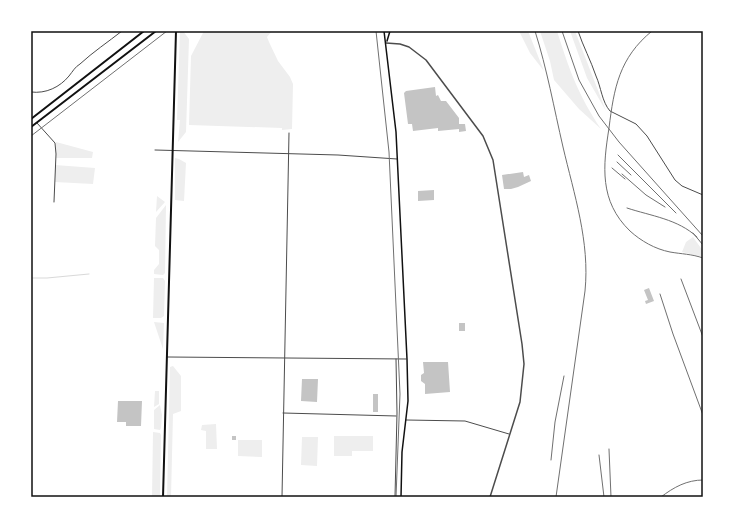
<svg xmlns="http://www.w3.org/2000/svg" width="734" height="528" font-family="Rubik,sans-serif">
  <rect width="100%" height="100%" fill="#fff"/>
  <path fill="#eee" d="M 180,31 L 183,31 L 189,39 L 186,132 L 178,142 L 180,120 L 177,120 Z
    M 204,31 L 272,31 L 267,37 L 269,42 L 278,61 L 290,77 L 293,84 L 292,129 L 282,130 L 282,128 L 189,125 L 191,56 Z
    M 519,31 L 528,31 L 544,71 L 530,53 Z
    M 540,31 L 557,31 C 569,69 578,95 601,129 L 579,109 L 554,80 L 550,61 Z
    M 570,31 L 575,31 L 606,111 L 587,78 Z
    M 56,142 L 93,152 L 92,158 L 56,158 Z
    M 175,158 L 179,159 L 186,163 L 184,201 L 175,200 Z
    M 55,165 L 95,168 L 93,184 L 55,182 Z
    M 157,196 L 165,202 L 156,212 Z
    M 166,205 L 165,273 L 163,275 L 154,274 L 154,270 L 159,264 L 159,250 L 155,246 L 156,218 Z
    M 693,237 L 703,251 L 703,257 L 682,252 L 686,242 Z
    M 154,278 L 163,278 L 165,281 L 164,316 L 161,318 L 153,318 Z
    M 154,322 L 164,323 L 163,349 Z
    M 173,366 L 181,376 L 181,411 L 173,414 L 171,497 L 167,497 L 170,367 Z
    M 155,391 L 159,391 L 159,404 L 154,407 Z
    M 160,405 L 162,415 L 161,428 L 160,430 L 154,429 L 154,410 Z
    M 216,424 L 217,449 L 206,449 L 206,431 L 201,430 L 202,425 Z
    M 153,432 L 160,433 L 161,435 L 160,497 L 152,497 Z
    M 334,436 L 373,436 L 373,451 L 352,451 L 352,456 L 334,456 Z
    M 302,437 L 318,437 L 317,466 L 301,465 Z
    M 238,440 L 262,440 L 262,457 L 238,456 Z"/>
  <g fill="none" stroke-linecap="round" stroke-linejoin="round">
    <path stroke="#d9d9d9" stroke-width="1" d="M 31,278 L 47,278 L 89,274"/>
  </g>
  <path fill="#c4c4c4" d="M 435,87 L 436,96 L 438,95 L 441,101 L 446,101 L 459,118 L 459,124 L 465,124 L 466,131 L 459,132 L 459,129 L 438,131 L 438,128 L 413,131 L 412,124 L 408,124 L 404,93 L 406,91 Z
    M 523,172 L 524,177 L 529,175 L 531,181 L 518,187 L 511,189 L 504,189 L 502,175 Z
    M 434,190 L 434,200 L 418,201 L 418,191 Z
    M 649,288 L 654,301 L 646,304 L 645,301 L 648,300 L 644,290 Z
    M 459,323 L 465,323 L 465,331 L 459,331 Z
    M 423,362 L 448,362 L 450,392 L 425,394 L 425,384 L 421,381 L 421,375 L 424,373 Z
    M 302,379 L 318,379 L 317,402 L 301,401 Z
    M 373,394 L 378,394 L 378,412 L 373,412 Z
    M 118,401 L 142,401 L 141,426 L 126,426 L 126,422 L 117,422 Z
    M 232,436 L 236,436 L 236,440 L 232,440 Z"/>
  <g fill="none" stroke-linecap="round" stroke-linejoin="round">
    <path stroke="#4c4c4c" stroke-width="1" d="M 578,31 C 583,46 591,61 596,76 C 601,87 602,102 610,111 L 636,124 L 647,136 L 675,180 L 682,186 L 703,195
      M 31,92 C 46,94 60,87 69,76 C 73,71 75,67 80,64 C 93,52 108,42 122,31
      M 37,123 L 55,143 L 56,154 L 54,202
      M 155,150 L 338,155 L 397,159
      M 167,357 L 406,359
      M 283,413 L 396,416
      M 406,420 L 465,421 L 509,434
      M 282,497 L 289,133
      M 395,497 L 397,413 L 396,359"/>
    <path stroke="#4c4c4c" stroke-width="1.5" d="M 386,43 L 400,44 L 409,47 L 426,60 L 483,136 L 493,160 L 522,344 L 524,364 L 520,402 L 490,497"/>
    <path stroke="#111" stroke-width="1.5" d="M 384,31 L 396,132 L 407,359 L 408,401 L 402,452 L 401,497
      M 387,41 L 390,31"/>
    <path stroke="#111" stroke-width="2" d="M 31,119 L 144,31
      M 31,127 L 156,31
      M 163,497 L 176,31"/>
    <path stroke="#707070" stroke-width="1" d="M 376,31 L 389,152 L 400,394 L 396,497
      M 31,136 L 167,31"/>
    <path stroke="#707070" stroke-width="1" d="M 535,31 C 547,69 554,108 563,147 C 574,194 590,242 585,291 L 556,497
      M 562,31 L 579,80 L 599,116 L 619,142 L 703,236
      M 652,31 C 619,58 614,88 609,128 C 603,166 599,201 630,231 C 641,241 655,249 670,252 C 681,254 692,254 703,258
      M 618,155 L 676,213
      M 617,162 L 631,175
      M 612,168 L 625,179
      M 622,174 L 646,195 L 665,207
      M 627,208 C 651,216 678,219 697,237
      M 693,233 L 703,245
      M 681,279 L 703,337
      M 660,294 L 673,334 L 703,415
      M 609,449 L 611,497
      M 599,455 L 604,497
      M 551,460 L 555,422 L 564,376
      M 661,497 C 674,487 687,480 703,480"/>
  </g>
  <rect width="734" height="528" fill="none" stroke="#ffffff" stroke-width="64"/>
  <rect x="32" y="32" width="670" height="464" fill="none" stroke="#111" stroke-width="1.5"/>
</svg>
